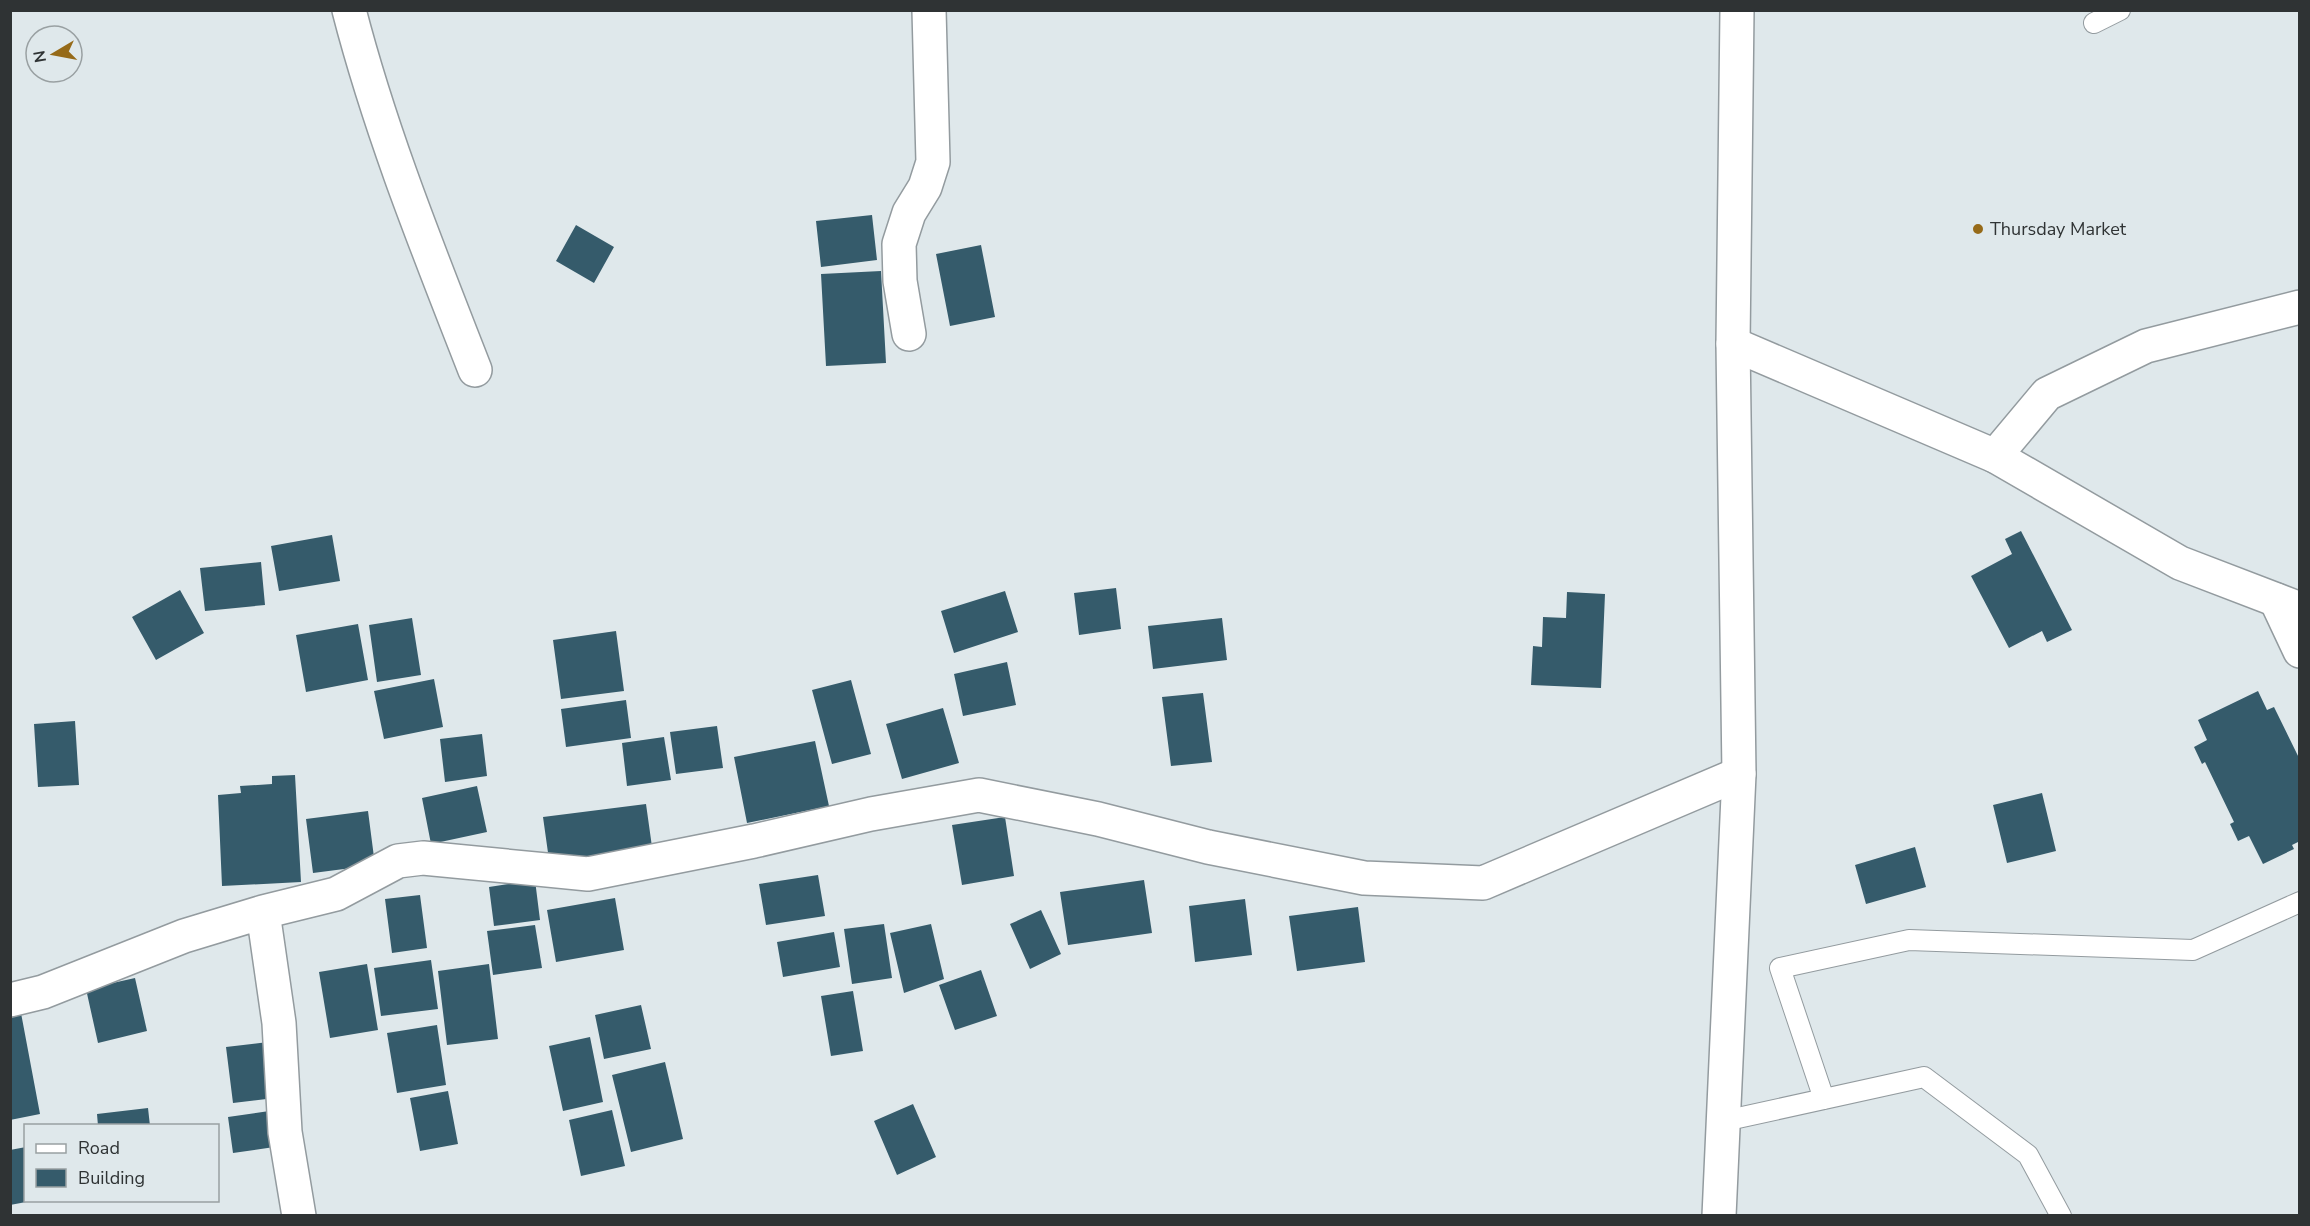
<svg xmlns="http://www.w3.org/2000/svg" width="2310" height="1226" font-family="'Nunito Sans',sans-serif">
  <rect width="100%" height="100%" fill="#dfe8eb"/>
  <path fill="#355b6b" d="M 872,215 L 877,260 L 821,267 L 816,221 Z
    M 576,225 L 614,247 L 594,283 L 556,261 Z
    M 981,245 L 995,317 L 950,326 L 936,254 Z
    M 881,271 L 886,363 L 826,366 L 821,274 Z
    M 2021,531 L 2072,630 L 2047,642 L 2042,631 L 2009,648 L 1971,576 L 2012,554 L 2005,539 Z
    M 332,535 L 340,581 L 279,591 L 271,546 Z
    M 261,562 L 265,605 L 205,611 L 200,568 Z
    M 1116,588 L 1121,629 L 1079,635 L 1074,593 Z
    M 180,590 L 204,633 L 156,660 L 132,617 Z
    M 1005,591 L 1018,632 L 954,653 L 941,611 Z
    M 1567,592 L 1605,594 L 1601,688 L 1531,685 L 1533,646 L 1542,647 L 1543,617 L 1566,618 Z
    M 412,618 L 421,675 L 377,682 L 369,625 Z
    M 1222,618 L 1227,660 L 1153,669 L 1148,626 Z
    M 358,624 L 368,680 L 306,692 L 296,635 Z
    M 616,631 L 624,691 L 561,699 L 553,640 Z
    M 1007,662 L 1016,705 L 963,716 L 954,674 Z
    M 434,679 L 443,727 L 384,739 L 374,691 Z
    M 851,680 L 871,754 L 832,764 L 812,690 Z
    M 2258,691 L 2267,710 L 2274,707 L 2300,760 L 2300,841 L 2292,845 L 2294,849 L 2263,864 L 2249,836 L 2238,841 L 2230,824 L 2234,822 L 2205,762 L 2202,764 L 2194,747 L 2207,740 L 2198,720 Z
    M 1203,693 L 1212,762 L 1171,766 L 1162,697 Z
    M 626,700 L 631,738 L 566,747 L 561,709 Z
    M 943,708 L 959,763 L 902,779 L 886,724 Z
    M 75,721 L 79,785 L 38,787 L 34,724 Z
    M 717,726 L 723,768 L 676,774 L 670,732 Z
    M 482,734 L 487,776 L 445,782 L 440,739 Z
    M 664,737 L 671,780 L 627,786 L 622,743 Z
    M 815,741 L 829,806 L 747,823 L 734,757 Z
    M 295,775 L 301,882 L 222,886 L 218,795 L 241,793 L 240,786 L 272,784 L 272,776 Z
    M 477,786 L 487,832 L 431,844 L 422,798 Z
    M 2042,793 L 2056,851 L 2007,863 L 1993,805 Z
    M 646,804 L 653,854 L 550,867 L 543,817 Z
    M 368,811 L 375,865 L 313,873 L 306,819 Z
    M 1005,817 L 1014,876 L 962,885 L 952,825 Z
    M 1915,847 L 1926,887 L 1866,904 L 1855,865 Z
    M 818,875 L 825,916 L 766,925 L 759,884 Z
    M 535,880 L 540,920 L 494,926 L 489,887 Z
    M 1144,880 L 1152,933 L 1068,945 L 1060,892 Z
    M 420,895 L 427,948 L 392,953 L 385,899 Z
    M 615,898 L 624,950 L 556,962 L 547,910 Z
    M 1245,899 L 1252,955 L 1195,962 L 1189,906 Z
    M 1358,907 L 1365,962 L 1297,971 L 1289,916 Z
    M 1041,910 L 1061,954 L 1030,969 L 1010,924 Z
    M 884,924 L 892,978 L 852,984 L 844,929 Z
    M 931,924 L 944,979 L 904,993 L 890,933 Z
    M 535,925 L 542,968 L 493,975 L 487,931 Z
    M 834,932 L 840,967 L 783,977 L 777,942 Z
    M 431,960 L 438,1009 L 381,1016 L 374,968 Z
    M 367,964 L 378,1030 L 330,1038 L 319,972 Z
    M 489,964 L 498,1039 L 447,1045 L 438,971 Z
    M 981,970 L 997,1016 L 955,1030 L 939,985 Z
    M 135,978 L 147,1031 L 98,1043 L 86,989 Z
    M 853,991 L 863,1051 L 831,1056 L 821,996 Z
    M 641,1005 L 651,1049 L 604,1059 L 595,1015 Z
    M 21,1013 L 40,1114 L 10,1120 L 10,1015 Z
    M 437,1025 L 446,1085 L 397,1093 L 387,1033 Z
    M 590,1037 L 603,1102 L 563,1111 L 549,1046 Z
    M 268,1042 L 275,1098 L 233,1103 L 226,1047 Z
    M 665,1062 L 683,1139 L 631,1152 L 612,1075 Z
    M 448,1091 L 458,1144 L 420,1151 L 410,1098 Z
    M 913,1104 L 936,1157 L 897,1175 L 874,1121 Z
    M 148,1108 L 150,1126 L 98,1126 L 97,1114 Z
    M 276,1110 L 281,1146 L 233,1153 L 228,1117 Z
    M 612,1110 L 625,1166 L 581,1176 L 569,1120 Z
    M 26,1147 L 26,1202 L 10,1205 L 10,1150 Z"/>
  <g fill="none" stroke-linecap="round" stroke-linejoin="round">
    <g stroke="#939b9f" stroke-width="22">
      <path id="service" d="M 2094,23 L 2120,10
        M 1824,1099 L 1780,968 L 1909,940 L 2193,950 L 2300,902
        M 1724,1121 L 1924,1077 L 2028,1155 L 2061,1216"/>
    </g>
    <g stroke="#939b9f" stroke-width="36">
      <path id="minor" d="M 349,10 C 381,134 429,252 475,370
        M 909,334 L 900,281 L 899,244 L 909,213 L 925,187 L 933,162 L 929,10
        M 1995,456 L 2047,394 L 2146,346 L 2300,307
        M 2276,600 L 2300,651
        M 263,912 L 279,1023 L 285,1132 L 299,1216
        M 10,1000 L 43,992 L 184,936 L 263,912 L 336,894 L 398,861 L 423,858 L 588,874 L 754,841 L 871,814 L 979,795 L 1098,819 L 1208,847 L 1364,878 L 1483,883 L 1739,774"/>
    </g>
    <g stroke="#939b9f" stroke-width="36">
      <path id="tertiary" d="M 1733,344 L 1995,456 L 2180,563 L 2300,609"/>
    </g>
    <g stroke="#939b9f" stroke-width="36">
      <path id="primary" d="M 1719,1216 L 1739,774 L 1733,344 L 1737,10"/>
    </g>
    <use href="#service" stroke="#fff" stroke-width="20"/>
    <use href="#minor" stroke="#fff" stroke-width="33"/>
    <use href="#tertiary" stroke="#fff" stroke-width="33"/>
    <use href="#primary" stroke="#fff" stroke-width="33"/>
  </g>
  <circle fill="#966a18" stroke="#dfe8eb" stroke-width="2" cx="1978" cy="229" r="6"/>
  <g text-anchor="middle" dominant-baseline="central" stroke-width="6" stroke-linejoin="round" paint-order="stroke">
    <g font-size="18" fill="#2f3334" stroke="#dfe8eb" text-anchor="start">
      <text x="1990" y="229">Thursday Market</text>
    </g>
  </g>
  <rect width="2310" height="1226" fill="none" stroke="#2f3334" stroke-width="24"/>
  <rect x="24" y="1124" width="195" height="78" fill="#dfe8eb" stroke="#99a0a2" stroke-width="1.5"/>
  <rect x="36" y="1144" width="30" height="9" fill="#ffffff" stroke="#99a0a2" stroke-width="1.5"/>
  <text x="78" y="1154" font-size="18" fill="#2f3334">Road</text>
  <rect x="36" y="1169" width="30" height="18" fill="#355b6b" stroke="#99a0a2" stroke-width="1.5"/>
  <text x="78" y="1184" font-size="18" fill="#2f3334">Building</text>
  <g transform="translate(54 54) rotate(260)"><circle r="28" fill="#dfe8eb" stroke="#99a0a2" stroke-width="1.5"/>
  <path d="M0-4.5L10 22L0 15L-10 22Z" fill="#966a18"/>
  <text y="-9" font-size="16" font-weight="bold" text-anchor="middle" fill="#2f3334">N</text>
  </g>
</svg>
